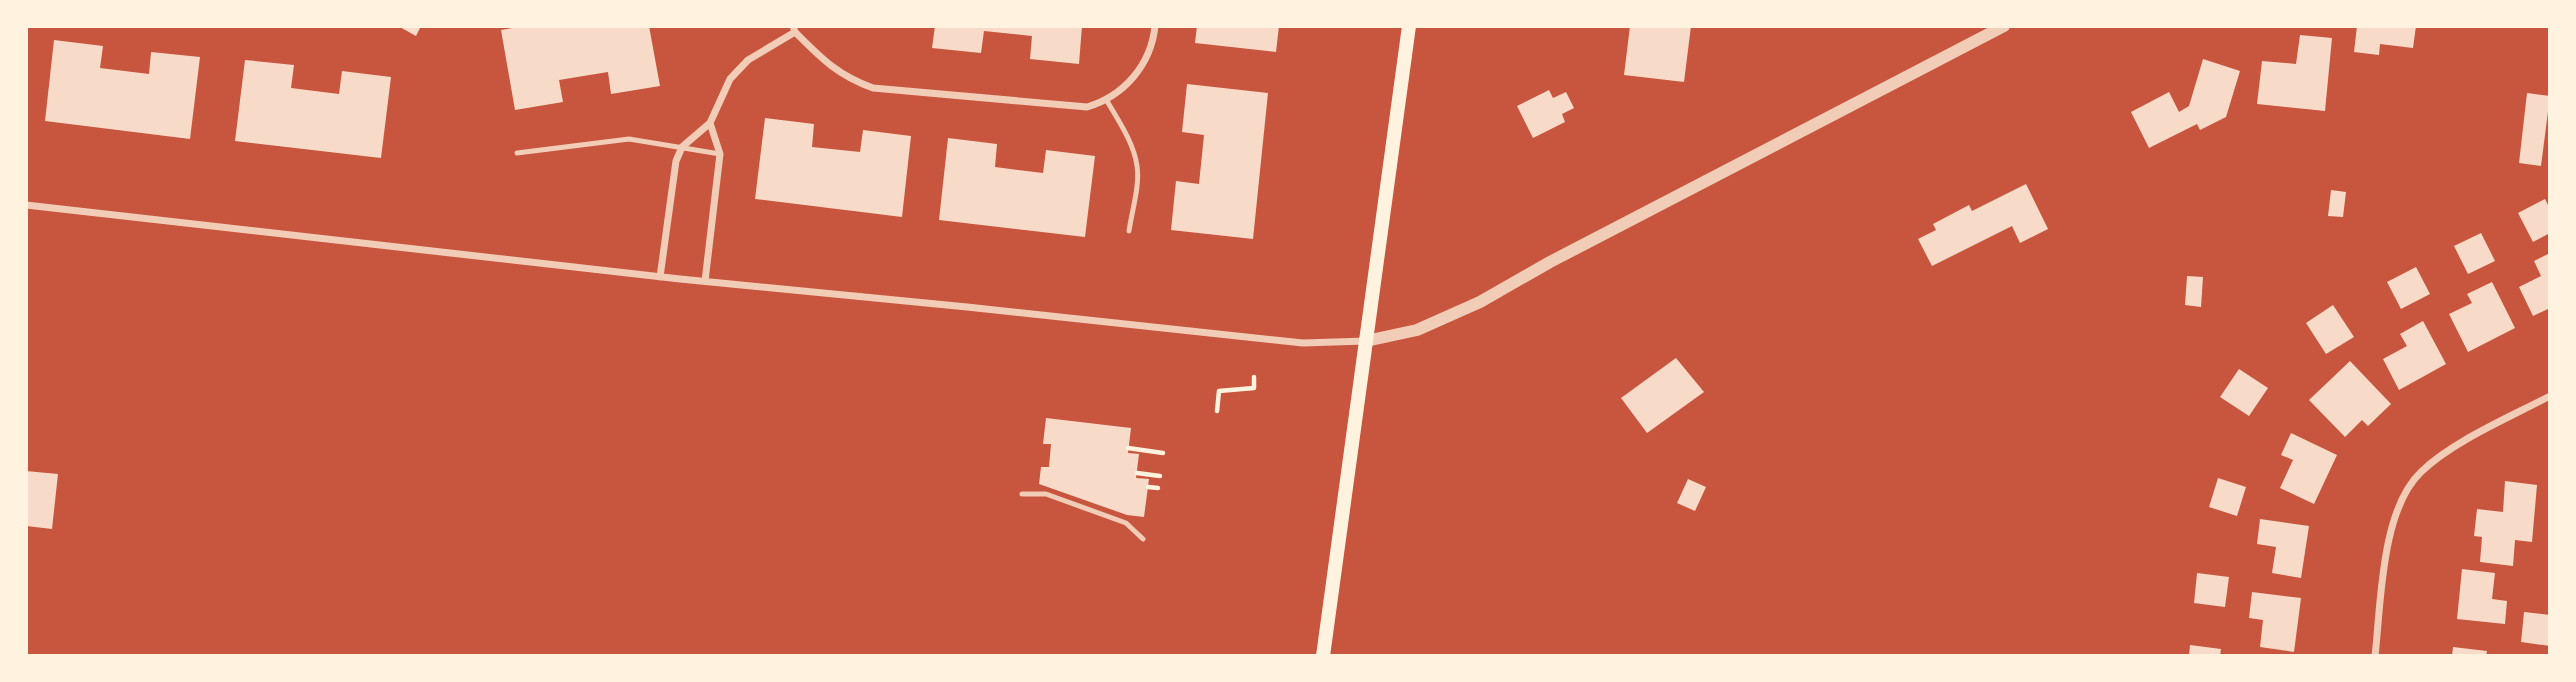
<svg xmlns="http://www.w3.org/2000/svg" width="2576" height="682" font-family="'Varela Round',sans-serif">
  <rect width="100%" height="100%" fill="#c8553d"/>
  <path fill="#f7dbc8" d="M 398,26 L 421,26 L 416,36 Z
    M 524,26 L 649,26 L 660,86 L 611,94 L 608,72 L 559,80 L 563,102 L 515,110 L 501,30 Z
    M 935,26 L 1082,26 L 1079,64 L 1030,59 L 1032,36 L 984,31 L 981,53 L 932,48 Z
    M 1197,26 L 1279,26 L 1276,52 L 1195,43 Z
    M 1630,26 L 1691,26 L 1684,82 L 1624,75 Z
    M 2357,26 L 2416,26 L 2413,48 L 2380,44 L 2379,55 L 2354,52 Z
    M 2300,35 L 2332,38 L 2325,111 L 2257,104 L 2262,61 L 2296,64 Z
    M 54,40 L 103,46 L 100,68 L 149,74 L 151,52 L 200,57 L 190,139 L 45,121 Z
    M 2203,59 L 2240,71 L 2226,117 L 2200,130 L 2197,124 L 2149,148 L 2131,112 L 2169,92 L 2179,112 L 2189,106 Z
    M 245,60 L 294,65 L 291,88 L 339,94 L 342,71 L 391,77 L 381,158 L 235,141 Z
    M 1187,84 L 1268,93 L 1253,239 L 1171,230 L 1176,181 L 1199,184 L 1204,135 L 1182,132 Z
    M 1549,90 L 1553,98 L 1566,92 L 1574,108 L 1562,114 L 1565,122 L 1533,138 L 1517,106 Z
    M 2527,93 L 2550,96 L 2541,166 L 2519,163 Z
    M 765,118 L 814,124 L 812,147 L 860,152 L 863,130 L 911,136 L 902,217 L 755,199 Z
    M 948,138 L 997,144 L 995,167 L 1043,173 L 1046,150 L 1095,156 L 1085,237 L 939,220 Z
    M 2026,184 L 2048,229 L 2020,243 L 2012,226 L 1932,266 L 1918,239 L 1936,230 L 1933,224 L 1969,205 L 1972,211 Z
    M 2331,190 L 2346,192 L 2343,217 L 2328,216 Z
    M 2545,199 L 2550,209 L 2550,233 L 2533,242 L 2518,213 Z
    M 2481,233 L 2495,261 L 2468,274 L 2454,246 Z
    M 2550,253 L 2550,308 L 2533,316 L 2519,287 L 2541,276 L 2534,261 Z
    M 2416,267 L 2430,294 L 2401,309 L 2387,282 Z
    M 2187,276 L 2203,277 L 2201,307 L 2185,305 Z
    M 2492,282 L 2515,328 L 2468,352 L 2449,314 L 2472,303 L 2467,294 Z
    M 2333,305 L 2354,337 L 2326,354 L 2306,323 Z
    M 2423,321 L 2446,364 L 2399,390 L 2383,359 L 2407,346 L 2400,334 Z
    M 1676,358 L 1704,392 L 1647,433 L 1621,398 Z
    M 2350,361 L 2391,404 L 2368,426 L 2362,420 L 2345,437 L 2309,400 Z
    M 2239,369 L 2268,388 L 2249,416 L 2220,397 Z
    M 1046,418 L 1131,428 L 1128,453 L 1139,454 L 1136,478 L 1149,479 L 1144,517 L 1127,515 L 1039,484 L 1041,467 L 1049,467 L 1051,444 L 1043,444 Z
    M 2291,433 L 2337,455 L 2314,504 L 2280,488 L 2293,460 L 2281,455 Z
    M 26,471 L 58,474 L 52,529 L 26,526 Z
    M 2218,478 L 2246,487 L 2237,516 L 2209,507 Z
    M 1688,479 L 1706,487 L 1695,511 L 1677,503 Z
    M 2505,481 L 2537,485 L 2532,542 L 2515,540 L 2513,566 L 2480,562 L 2482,537 L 2474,536 L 2477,509 L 2503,512 Z
    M 2260,519 L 2309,526 L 2301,578 L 2272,573 L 2276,547 L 2257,544 Z
    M 2462,569 L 2495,573 L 2492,599 L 2507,601 L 2505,624 L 2457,619 Z
    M 2197,573 L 2229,577 L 2225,607 L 2194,603 Z
    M 2252,592 L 2301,598 L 2294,652 L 2260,647 L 2263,620 L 2249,618 Z
    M 2524,612 L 2550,615 L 2550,646 L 2521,642 Z
    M 2190,645 L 2221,649 L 2220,656 L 2189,656 Z
    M 2453,647 L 2487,651 L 2486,656 L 2452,656 Z"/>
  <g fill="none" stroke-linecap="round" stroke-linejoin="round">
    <path stroke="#fff3e0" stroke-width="4.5" d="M 1217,411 L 1219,391 L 1254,388 L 1254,377
      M 1128,448 L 1163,453
      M 1137,473 L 1160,476
      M 1148,487 L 1158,488"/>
    <path stroke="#f1ccb7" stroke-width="5" d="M 1107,101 C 1118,120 1134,143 1137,166 C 1140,186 1132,210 1129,231
      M 517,153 L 629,139 L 720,154
      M 1022,494 L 1046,494 L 1126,523 L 1143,539"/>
    <path stroke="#f1ccb7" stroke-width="7" d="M 793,26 L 795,32 C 821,58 837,75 873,88 L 1087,107 C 1124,96 1151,65 1155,26
      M 710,123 L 730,79 L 748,60 L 795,32
      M 26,205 L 680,279 L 967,307 L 1303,343 L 1366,341
      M 660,277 L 676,161 L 682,147 L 710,123 L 720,154 L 705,281
      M 2375,656 C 2381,603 2381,510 2421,472 C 2453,441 2510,417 2550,396"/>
    <path stroke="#f1ccb7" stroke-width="12" d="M 1366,341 L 1417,330 L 1480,302 L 1550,262 L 2004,26"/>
    <path stroke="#fff3e0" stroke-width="14" d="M 1323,656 L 1409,26"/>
  </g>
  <rect width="2576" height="682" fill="none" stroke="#fff3e0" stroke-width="56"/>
</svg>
